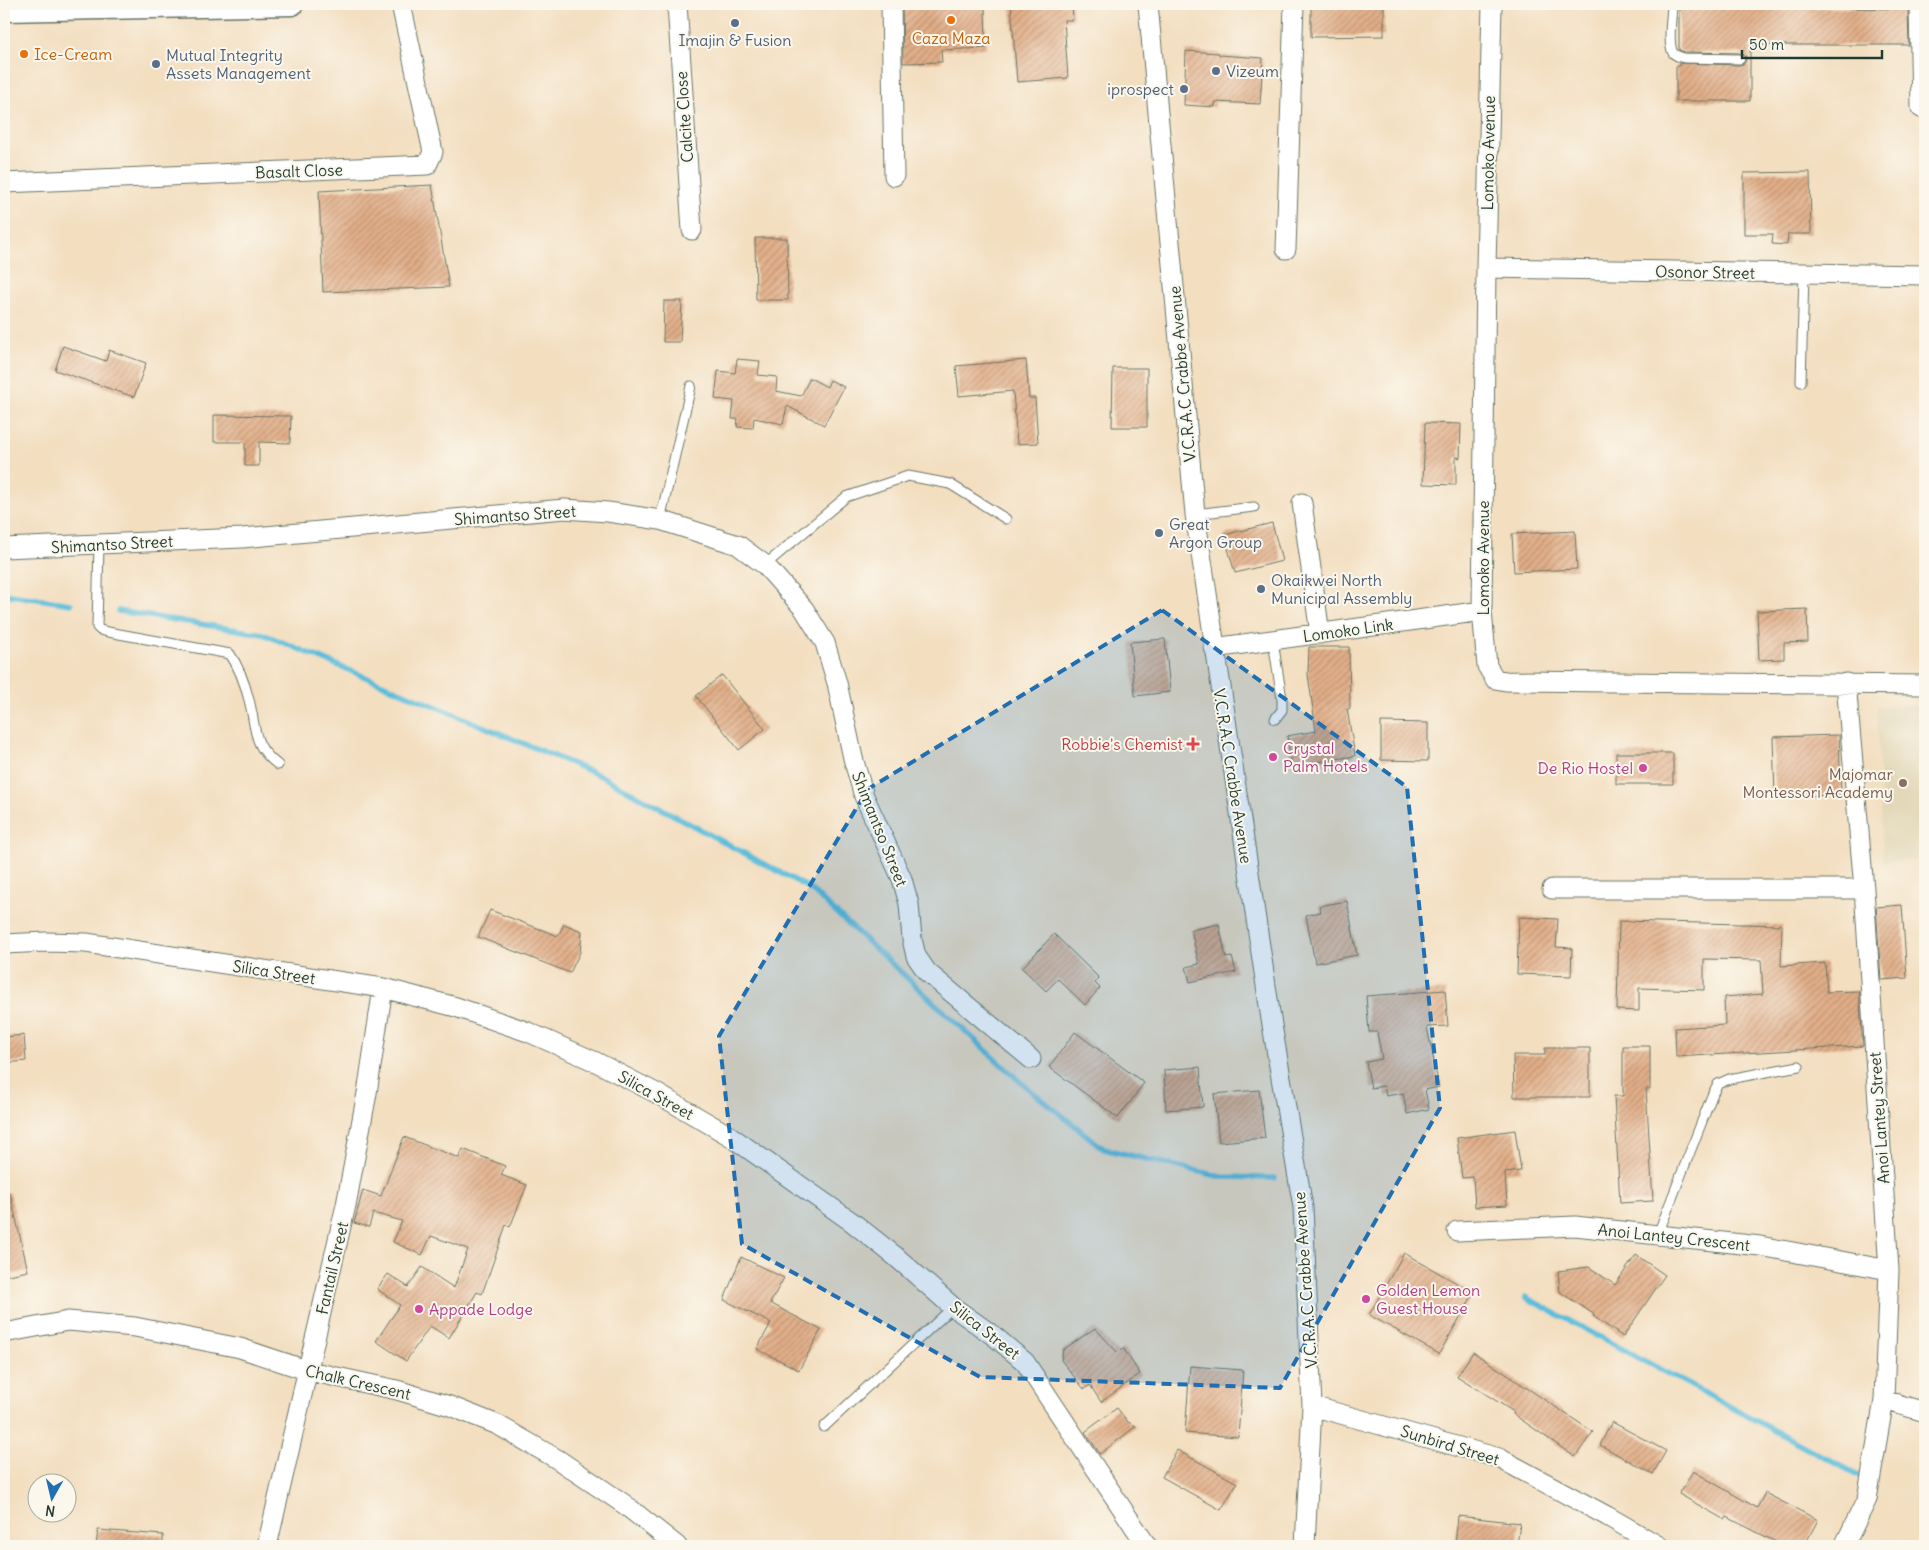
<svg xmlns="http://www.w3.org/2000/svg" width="1929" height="1550" font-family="Delius,sans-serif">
  <defs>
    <pattern id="building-hatch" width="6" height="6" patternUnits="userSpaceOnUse" patternTransform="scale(1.25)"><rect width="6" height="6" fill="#e2ae88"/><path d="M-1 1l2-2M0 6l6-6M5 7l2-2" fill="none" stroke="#b78f70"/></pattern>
  </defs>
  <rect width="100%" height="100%" fill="#fbf7ec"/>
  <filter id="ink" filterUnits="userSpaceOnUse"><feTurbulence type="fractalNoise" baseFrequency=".02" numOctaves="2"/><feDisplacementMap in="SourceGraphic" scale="10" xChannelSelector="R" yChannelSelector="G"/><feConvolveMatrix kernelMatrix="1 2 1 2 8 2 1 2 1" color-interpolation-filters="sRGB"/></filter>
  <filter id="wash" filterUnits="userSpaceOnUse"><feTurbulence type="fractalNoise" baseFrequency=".0096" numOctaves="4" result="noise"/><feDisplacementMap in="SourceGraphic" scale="20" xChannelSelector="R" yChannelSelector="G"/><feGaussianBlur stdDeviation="1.12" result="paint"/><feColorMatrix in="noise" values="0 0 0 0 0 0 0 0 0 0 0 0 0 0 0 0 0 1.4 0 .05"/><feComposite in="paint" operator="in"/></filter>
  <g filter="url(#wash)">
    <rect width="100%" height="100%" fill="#f3dec0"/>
    <path fill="#e2d7b7" d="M 1925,705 L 1925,860 L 1883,861 L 1877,707 Z"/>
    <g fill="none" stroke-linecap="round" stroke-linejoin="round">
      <path stroke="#5cbdda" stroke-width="5.5" d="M 4,594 L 71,604
        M 118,611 L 263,634 L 599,775 L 809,888 L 1024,1085 L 1104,1149 L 1222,1177 L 1275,1178
        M 1525,1297 L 1858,1475"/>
    </g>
    <g id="blocks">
      <path fill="url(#building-hatch)" d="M 902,4 L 935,4 L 935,9 L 985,7 L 986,48 L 941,50 L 942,62 L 903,63 Z
        M 1011,4 L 1072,4 L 1073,20 L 1064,20 L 1068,78 L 1017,82 Z
        M 1311,4 L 1384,4 L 1384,36 L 1311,37 Z
        M 1679,5 L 1908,9 L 1909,45 L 1750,45 L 1750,101 L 1676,101 L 1676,66 L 1679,66 L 1679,63 L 1740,65 L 1743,64 L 1746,60 L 1745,56 L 1740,53 L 1685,52 L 1679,50 Z
        M 1186,51 L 1219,53 L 1219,55 L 1263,58 L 1260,104 L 1215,102 L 1215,107 L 1184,105 Z
        M 1810,172 L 1811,234 L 1788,234 L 1787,245 L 1772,244 L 1773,234 L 1744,234 L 1744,173 Z
        M 432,185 L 449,287 L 323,292 L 319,191 Z
        M 755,238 L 787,238 L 788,300 L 756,300 Z
        M 664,301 L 682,301 L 680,342 L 663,342 Z
        M 63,346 L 106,361 L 109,350 L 146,363 L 134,397 L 55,370 Z
        M 737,359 L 760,361 L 758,375 L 777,377 L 776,391 L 801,396 L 810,378 L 827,387 L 830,380 L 844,387 L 824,425 L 787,406 L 783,424 L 754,418 L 753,428 L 737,427 L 738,419 L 732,419 L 734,401 L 715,399 L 718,371 L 735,373 Z
        M 1026,360 L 1029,398 L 1035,398 L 1038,443 L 1017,444 L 1013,391 L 959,396 L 956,366 Z
        M 1113,368 L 1147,368 L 1147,427 L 1112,427 Z
        M 214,415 L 291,416 L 290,443 L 259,442 L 259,466 L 245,466 L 245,442 L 214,442 Z
        M 1425,423 L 1461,424 L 1460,458 L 1456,457 L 1456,485 L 1423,484 Z
        M 1272,523 L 1282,561 L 1235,573 L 1224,535 Z
        M 1575,531 L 1577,569 L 1514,572 L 1512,534 Z
        M 1807,609 L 1808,642 L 1784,643 L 1784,659 L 1759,660 L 1757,611 Z
        M 1165,639 L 1170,692 L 1135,696 L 1130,642 Z
        M 1309,647 L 1349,647 L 1350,709 L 1347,709 L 1355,756 L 1292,766 L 1287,736 L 1316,731 L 1308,674 Z
        M 722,675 L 765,729 L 739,750 L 696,696 Z
        M 1381,722 L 1428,723 L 1428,761 L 1381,760 Z
        M 1839,735 L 1841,795 L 1775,797 L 1773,737 Z
        M 1616,753 L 1673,753 L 1673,784 L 1616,784 Z
        M 1347,901 L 1357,955 L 1315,963 L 1306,915 L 1321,912 L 1319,906 Z
        M 1902,905 L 1907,978 L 1881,980 L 1876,907 Z
        M 490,910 L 558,936 L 564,924 L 582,931 L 580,952 L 570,973 L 478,937 Z
        M 1519,917 L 1558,919 L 1556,947 L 1572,948 L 1571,976 L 1517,974 Z
        M 1619,921 L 1782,925 L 1781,966 L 1825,963 L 1827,992 L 1859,991 L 1863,1046 L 1676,1057 L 1675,1028 L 1725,1025 L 1724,997 L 1763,994 L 1761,960 L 1704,959 L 1704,990 L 1639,988 L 1639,1011 L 1617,1010 Z
        M 1219,924 L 1226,958 L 1232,957 L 1236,972 L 1190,982 L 1186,967 L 1199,964 L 1191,930 Z
        M 1054,934 L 1099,978 L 1095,983 L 1100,988 L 1085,1005 L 1058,979 L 1046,991 L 1022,968 Z
        M 1445,990 L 1448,1026 L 1427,1027 L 1439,1087 L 1425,1090 L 1429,1109 L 1407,1114 L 1403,1093 L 1386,1096 L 1384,1086 L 1371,1088 L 1366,1062 L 1382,1059 L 1377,1032 L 1369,1032 L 1366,996 Z
        M 1075,1032 L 1144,1083 L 1118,1118 L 1049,1067 Z
        M 24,1035 L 26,1061 L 4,1063 L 4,1037 Z
        M 1623,1046 L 1650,1046 L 1650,1089 L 1646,1089 L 1653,1201 L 1620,1203 L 1614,1096 L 1623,1096 Z
        M 1545,1048 L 1590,1048 L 1590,1097 L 1514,1097 L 1513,1055 L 1545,1055 Z
        M 1200,1067 L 1203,1107 L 1166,1110 L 1164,1070 Z
        M 1259,1090 L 1265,1138 L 1219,1142 L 1214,1094 Z
        M 1515,1130 L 1521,1171 L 1505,1173 L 1507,1205 L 1475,1207 L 1473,1177 L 1462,1178 L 1457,1138 Z
        M 404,1137 L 459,1158 L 463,1149 L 505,1166 L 501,1175 L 527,1185 L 510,1227 L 506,1225 L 482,1294 L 477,1292 L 449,1338 L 430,1326 L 406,1361 L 376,1341 L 400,1305 L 377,1289 L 388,1274 L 408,1287 L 422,1267 L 454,1288 L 468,1249 L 431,1236 L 422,1255 L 393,1242 L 402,1221 L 373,1213 L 369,1227 L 354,1223 L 363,1190 L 381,1196 Z
        M 10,1193 L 28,1271 L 4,1276 L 4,1194 Z
        M 1404,1253 L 1474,1293 L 1439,1354 L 1369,1315 Z
        M 1636,1255 L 1665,1275 L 1623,1337 L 1593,1316 L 1595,1315 L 1560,1292 L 1558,1271 L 1589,1267 L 1615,1285 Z
        M 741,1257 L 784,1278 L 770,1303 L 821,1330 L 799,1370 L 757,1349 L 771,1323 L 724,1300 Z
        M 1095,1328 L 1118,1353 L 1123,1348 L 1140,1374 L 1101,1402 L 1090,1385 L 1084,1389 L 1061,1360 L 1063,1350 Z
        M 1473,1352 L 1593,1432 L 1575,1457 L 1513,1414 L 1514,1412 L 1457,1376 Z
        M 1190,1366 L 1243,1370 L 1238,1437 L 1185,1433 Z
        M 1117,1408 L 1128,1422 L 1136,1426 L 1100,1454 L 1085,1432 Z
        M 1612,1422 L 1666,1451 L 1653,1474 L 1600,1445 Z
        M 1177,1450 L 1237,1483 L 1221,1510 L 1162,1477 Z
        M 1693,1471 L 1757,1508 L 1765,1493 L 1818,1520 L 1804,1546 L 1784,1546 L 1727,1517 L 1725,1520 L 1679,1494 Z
        M 1458,1516 L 1520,1523 L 1517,1546 L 1455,1546 Z
        M 98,1530 L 163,1535 L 163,1546 L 96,1546 Z"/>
    </g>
  </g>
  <g filter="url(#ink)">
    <use href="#blocks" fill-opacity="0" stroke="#697565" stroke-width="1"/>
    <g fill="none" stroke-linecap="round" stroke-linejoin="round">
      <g stroke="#697565" stroke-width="11">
        <path id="service" d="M 1672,4 C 1672,15 1667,43 1673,53 C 1676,56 1680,57 1684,58 L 1740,59
          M 1801,382 L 1804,274
          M 1195,514 L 1254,507
          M 660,520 L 691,386
          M 99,545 L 97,627 L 100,630 L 108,632 L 230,654 C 239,667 245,684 249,700 C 257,729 251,744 278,765
          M 765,565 L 846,497 L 908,476 L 950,484 L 1006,519
          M 1273,641 L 1282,699 L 1282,710 L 1275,719
          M 1658,1234 L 1713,1093 L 1718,1084 L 1729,1079 L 1799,1066
          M 824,1427 L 953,1307"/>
      </g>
      <g stroke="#697565" stroke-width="21">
        <path id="minor" d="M 677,4 L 692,230
          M 891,4 L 894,176
          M 1148,4 L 1195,514 L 1271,1019 L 1303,1207 L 1312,1406 L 1305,1546
          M 1492,4 L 1486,268 L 1482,611 L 1487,666 L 1495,679 L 1506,681 L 1925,685
          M 1919,4 L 1921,108
          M 4,183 L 427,165 L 433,152 L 401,4
          M 1286,249 L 1294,4
          M 1486,268 L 1925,275
          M 1302,503 L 1320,634
          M 4,548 L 242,538 L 564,509 L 608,512 L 660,520 L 738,545 L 765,565 L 804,609 L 825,643 L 837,683 L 853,758 L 864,796 L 902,879 L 909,904 L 912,939 L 916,956 L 927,972 L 1031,1059
          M 1214,648 L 1482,611
          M 1552,889 L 1864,889
          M 4,944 L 46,942 L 86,943 L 383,988 L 456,1007 L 528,1032 L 596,1062 L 656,1093 L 730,1136 L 852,1222 L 895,1256 L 953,1307 L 994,1336 L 1025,1362 L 1147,1546
          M 1457,1231 L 1575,1226 L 1760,1246 L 1889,1270
          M 4,1333 L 68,1321 L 135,1327 L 240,1348 L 309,1371 L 397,1390 L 450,1406 L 498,1425 L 557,1459 L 624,1504 L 677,1546
          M 1884,1400 L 1925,1412
          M 1312,1406 L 1499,1458 L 1607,1516 L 1659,1546
          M 267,1546 L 346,1205 L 367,1093 L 383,988
          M 1844,1546 L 1867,1499 L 1884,1400 L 1889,1270 L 1864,889 L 1846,683"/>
      </g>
      <g stroke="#697565" stroke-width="25">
        <path id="tertiary" d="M 4,10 L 292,4"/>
      </g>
      <use href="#service" stroke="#fff" stroke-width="9"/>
      <use href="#minor" stroke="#fff" stroke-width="19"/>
      <use href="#tertiary" stroke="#fff" stroke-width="22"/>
    </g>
  </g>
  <path fill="#1f6fb2" fill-opacity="0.2" stroke="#1f6fb2" stroke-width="4" stroke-dasharray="10 6" stroke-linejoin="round" d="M 1162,610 L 1407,787 L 1440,1108 L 1280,1388 L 980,1377 L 742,1244 L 719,1036 L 868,789 Z"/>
  <g fill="#e8710a" stroke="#fbf7ec" stroke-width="2">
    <circle cx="951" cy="20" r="5"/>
    <circle cx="24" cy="54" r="5"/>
  </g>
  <g fill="#5c6f8a" stroke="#fbf7ec" stroke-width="2">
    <circle cx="735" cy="23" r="5"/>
    <circle cx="156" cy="64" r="5"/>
    <circle cx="1216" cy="71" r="5"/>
    <circle cx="1184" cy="89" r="5"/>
    <circle cx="1159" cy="533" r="5"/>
    <circle cx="1261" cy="589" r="5"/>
  </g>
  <path fill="#e0444e" stroke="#fbf7ec" stroke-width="2" d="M1190.5 736.5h5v5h5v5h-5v5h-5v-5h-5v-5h5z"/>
  <g fill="#d1479c" stroke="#fbf7ec" stroke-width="2">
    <circle cx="1273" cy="757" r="5"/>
    <circle cx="1643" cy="768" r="5"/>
    <circle cx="1366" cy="1299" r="5"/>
    <circle cx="419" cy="1309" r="5"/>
  </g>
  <circle fill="#8d6e63" stroke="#fbf7ec" stroke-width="2" cx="1903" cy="783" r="5"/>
  <g text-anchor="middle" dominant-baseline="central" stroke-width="4" stroke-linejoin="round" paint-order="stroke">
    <g font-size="16" fill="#c56008" stroke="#fbf7ec">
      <text x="951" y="38">Caza Maza</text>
      <text x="34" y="54" text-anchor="start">Ice-Cream</text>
    </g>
    <g font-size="16" fill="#4e5e75" stroke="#fbf7ec" text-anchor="start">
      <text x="735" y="40" text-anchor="middle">Imajin &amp; Fusion</text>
      <text x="166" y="55">Mutual Integrity<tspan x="166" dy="18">Assets Management</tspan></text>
      <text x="1226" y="71">Vizeum</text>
      <text x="1174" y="89" text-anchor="end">iprospect</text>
      <text x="1169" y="524">Great<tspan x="1169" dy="18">Argon Group</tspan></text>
      <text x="1271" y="580">Okaikwei North<tspan x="1271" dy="18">Municipal Assembly</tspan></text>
    </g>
    <g font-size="16" fill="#1f3d34" stroke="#fbf7ec">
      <text transform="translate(684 117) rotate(-94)">Calcite Close</text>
      <text transform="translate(1488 153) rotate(-89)">Lomoko Avenue</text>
      <text transform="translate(299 171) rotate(-2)">Basalt Close</text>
      <text transform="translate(1705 272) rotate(1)">Osonor Street</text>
      <text transform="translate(1182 374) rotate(-95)">V.C.R.A.C Crabbe Avenue</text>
      <text transform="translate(515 515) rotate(-4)">Shimantso Street</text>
      <text transform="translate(112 544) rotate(-3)">Shimantso Street</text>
      <text transform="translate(1483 558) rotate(-90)">Lomoko Avenue</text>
      <text transform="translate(1348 630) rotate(-8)">Lomoko Link</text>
      <text transform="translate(1233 776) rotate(81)">V.C.R.A.C Crabbe Avenue</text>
      <text transform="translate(880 829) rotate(68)">Shimantso Street</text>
      <text transform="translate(274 972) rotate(9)">Silica Street</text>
      <text transform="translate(656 1095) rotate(29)">Silica Street</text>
      <text transform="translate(1879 1118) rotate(-94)">Anoi Lantey Street</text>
      <text transform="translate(1674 1237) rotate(6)">Anoi Lantey Crescent</text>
      <text transform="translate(332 1268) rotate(-77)">Fantail Street</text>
      <text transform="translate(1305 1280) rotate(-94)">V.C.R.A.C Crabbe Avenue</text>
      <text transform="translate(985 1330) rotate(38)">Silica Street</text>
      <text transform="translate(358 1382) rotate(13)">Chalk Crescent</text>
      <text transform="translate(1450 1445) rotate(17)">Sunbird Street</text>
    </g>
    <g font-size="16" fill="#be3a42" stroke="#fbf7ec" text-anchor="end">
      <text x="1183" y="744">Robbie's Chemist</text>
    </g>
    <g font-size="16" fill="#b23c85" stroke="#fbf7ec" text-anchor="start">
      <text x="1283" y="748">Crystal<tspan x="1283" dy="18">Palm Hotels</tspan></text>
      <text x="1633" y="768" text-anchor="end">De Rio Hostel</text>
      <text x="1376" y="1290">Golden Lemon<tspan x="1376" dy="18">Guest House</tspan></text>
      <text x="429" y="1309">Appade Lodge</text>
    </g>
    <g font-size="16" fill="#785e54" stroke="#fbf7ec" text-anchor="end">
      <text x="1893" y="774">Majomar<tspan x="1893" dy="18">Montessori Academy</tspan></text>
    </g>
  </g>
  <rect width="1929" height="1550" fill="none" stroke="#fbf7ec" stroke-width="20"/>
  <g transform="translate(52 1498) rotate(188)"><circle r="24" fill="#fbf7ec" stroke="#a3ada2"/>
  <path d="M0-4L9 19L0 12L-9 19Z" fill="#1f6fb2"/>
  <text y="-8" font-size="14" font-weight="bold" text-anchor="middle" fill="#1f3d34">N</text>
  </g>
  <path d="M1742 50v8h140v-8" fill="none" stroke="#1f3d34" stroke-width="2.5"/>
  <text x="1749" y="50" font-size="15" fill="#1f3d34" stroke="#fbf7ec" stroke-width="4" paint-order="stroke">50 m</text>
</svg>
